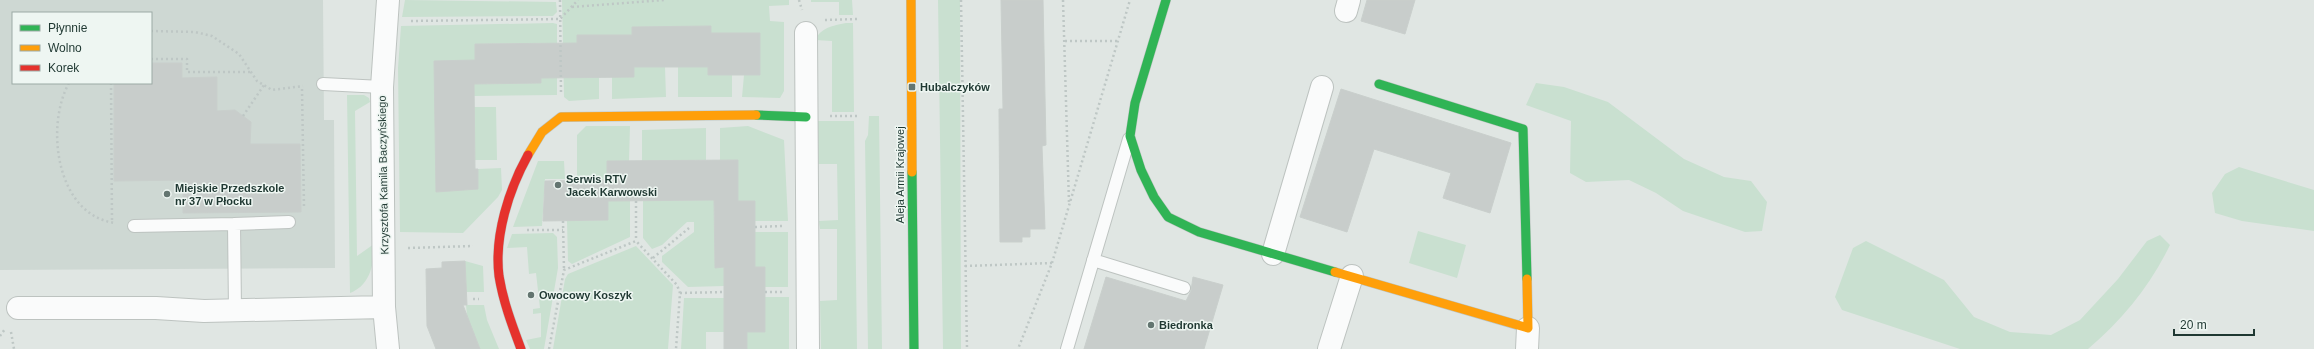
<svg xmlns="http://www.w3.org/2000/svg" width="2314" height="349" font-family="Helvetica,sans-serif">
  <rect width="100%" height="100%" fill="#e0e6e3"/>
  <path fill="#ced8d3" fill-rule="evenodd" d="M 0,0 L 323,0 L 324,120 L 334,120 L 335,268 L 0,270 ZM 13,13 L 151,13 L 151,83 L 13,83 Z"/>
  <path fill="#c9e0d0" d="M 405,0 L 556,2 L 557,12 L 553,16 L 402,17 Z
    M 562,0 L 789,0 L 789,5 L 769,6 L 770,21 L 784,22 L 784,91 L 780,98 L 742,97 L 744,75 L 760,75 L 760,33 L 711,33 L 711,26 L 632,27 L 632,35 L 577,35 L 577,77 L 599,77 L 599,99 L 569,101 L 564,97 Z
    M 811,0 L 852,0 L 853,15 L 839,15 L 839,2 L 811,2 Z
    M 938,0 L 960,0 L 961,349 L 943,349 Z
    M 553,23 L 557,24 L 557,95 L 474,96 L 474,84 L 541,83 L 541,43 L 475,44 L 476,63 L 436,192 L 478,189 L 478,169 L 501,168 L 502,190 L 498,197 L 463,233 L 400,232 L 398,68 L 401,26 Z
    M 846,23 L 853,23 L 854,112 L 832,112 L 832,41 L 815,40 C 822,27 832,26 846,23 Z
    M 634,67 L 665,67 L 666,97 L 612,99 L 612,77 L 634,77 Z
    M 678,67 L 708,67 L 732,75 L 732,97 L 678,97 Z
    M 1536,83 L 1564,87 L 1608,102 L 1684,159 L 1724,177 L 1751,181 L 1767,202 L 1762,231 L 1745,232 L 1683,211 L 1656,193 L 1629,180 L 1586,182 L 1570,173 L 1571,121 L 1526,105 Z
    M 347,95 L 364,95 L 369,98 L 370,102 L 355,111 L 357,256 L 374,244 C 374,263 371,285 350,293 Z
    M 474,107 L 496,107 L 497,160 L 475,160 Z
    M 869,116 L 879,116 L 882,349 L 868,349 L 865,141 L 868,135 Z
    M 817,121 L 854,121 L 857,349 L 821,349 L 820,301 L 837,300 L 837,229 L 820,229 L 819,221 L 838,220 L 837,164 L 818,164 Z
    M 586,126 L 630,126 L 629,161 L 607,180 L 577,180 L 577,135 Z
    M 748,126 L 784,140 L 788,221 L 755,221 L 754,201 L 735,201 L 738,160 L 720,160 L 720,128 Z
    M 706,128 L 706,160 L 642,161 L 642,130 Z
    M 538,161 L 564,161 L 565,179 L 545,179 L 542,226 L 513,227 Z
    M 2239,167 L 2314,190 L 2314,231 L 2242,221 L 2215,213 L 2212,193 L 2225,174 Z
    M 714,200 L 715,268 L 724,267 L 724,286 L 688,287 L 662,262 L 662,256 L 694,232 L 694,222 L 687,222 L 662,245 L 652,249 L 643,238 L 643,201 Z
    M 608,201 L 630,201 L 630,237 L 572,264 L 568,261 L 567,221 L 608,220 Z
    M 1418,231 L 1466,245 L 1457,278 L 1409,263 Z
    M 755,232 L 788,232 L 788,287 L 765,287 L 765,267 L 755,267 Z
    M 553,233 L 557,237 L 558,268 L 544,349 L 530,349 L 526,340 L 541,337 L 541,313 L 533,314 L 533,309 L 540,308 L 536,273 L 529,274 L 527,247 L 507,248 L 512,234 Z
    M 2160,235 L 2170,245 C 2150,286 2123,319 2088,349 L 1960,349 L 1842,310 L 1835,297 L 1853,248 L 1866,241 L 1944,280 L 1974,317 L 2010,332 L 2051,335 L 2080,320 L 2118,279 L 2147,241 Z
    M 636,246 L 673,285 L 668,349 L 553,349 L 565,279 L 568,274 Z
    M 465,261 L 483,266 L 484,292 L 466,292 Z
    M 765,297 L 789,297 L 789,349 L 747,349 L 747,332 L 765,332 Z
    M 684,298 L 724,298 L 724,332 L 706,332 L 706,349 L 681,349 Z
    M 466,305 L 484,305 L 487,320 L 499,349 L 480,349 L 467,316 Z"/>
  <path fill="#c8cdcb" stroke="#c9cfcc" d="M 1001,0 L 1043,0 L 1046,145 L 1042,146 L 1045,229 L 1030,229 L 1030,237 L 1022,237 L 1022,242 L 1000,242 L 999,109 L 1003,109 Z
    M 1367,0 L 1415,0 L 1405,34 L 1361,21 Z
    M 711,26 L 711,33 L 760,33 L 760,75 L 708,75 L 708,67 L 634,67 L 634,77 L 541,78 L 541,83 L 474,84 L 475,169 L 478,169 L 478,189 L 436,192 L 434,61 L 475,60 L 475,44 L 577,43 L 577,35 L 632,35 L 632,27 Z
    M 151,63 L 182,63 L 182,78 L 217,77 L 217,111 L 235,110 L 251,122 L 250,144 L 300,144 L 301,212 L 183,213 L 183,180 L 114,181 L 114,83 L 151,83 Z
    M 1341,89 L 1511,143 L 1490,213 L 1443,198 L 1451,173 L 1374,149 L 1347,232 L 1300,217 Z
    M 738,160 L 738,201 L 755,201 L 755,267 L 765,267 L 765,332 L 747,332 L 747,349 L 724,349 L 724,267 L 715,268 L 714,200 L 608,201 L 608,220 L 543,221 L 545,181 L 607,180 L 607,161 Z
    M 465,261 L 467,305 L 463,305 L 480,349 L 436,349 L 427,326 L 426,269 L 442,268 L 442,262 Z
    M 1106,277 L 1186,301 L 1191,291 L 1193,277 L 1223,285 L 1204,349 L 1084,349 Z"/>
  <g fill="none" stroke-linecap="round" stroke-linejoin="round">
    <g stroke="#bdc3c0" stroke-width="14">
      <path id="lane" d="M 323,84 L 382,87
        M 234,224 L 289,222
        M 134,226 L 234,224 L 235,310
        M 1093,260 L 1184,288
        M 1067,349 L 1129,139"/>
    </g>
    <g stroke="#bdc3c0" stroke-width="24">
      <path id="street" d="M 388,0 L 382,87 L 384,307 L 388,349
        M 1346,11 L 1349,0
        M 806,33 L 808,349
        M 1273,254 L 1322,87
        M 18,308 L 156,308 L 204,311 L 384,307
        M 1329,349 L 1352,276
        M 1527,349 L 1528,328"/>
    </g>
    <g stroke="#bdc4c1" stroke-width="10">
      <path id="fast" d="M 1166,0 L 1135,103 L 1130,136 L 1141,170 L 1154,197 L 1168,217 L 1199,232 L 1335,272
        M 1379,84 L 1523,129 L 1527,279
        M 756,115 L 806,117
        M 912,172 L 914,349"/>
    </g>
    <g stroke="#bdc4c1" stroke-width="10">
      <path id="slow" d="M 911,0 L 912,172
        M 528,155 L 542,132 L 561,117 L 756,115
        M 1335,272 L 1528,328 L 1527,279"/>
    </g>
    <g stroke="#bdc4c1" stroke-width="10">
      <path id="jam" d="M 521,349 C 512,325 503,301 499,276 C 494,236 509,189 528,155"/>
    </g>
    <path stroke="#bec7c5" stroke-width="2.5" stroke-dasharray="2 3" stroke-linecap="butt" d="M 560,0 L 561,93
      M 799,0 L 802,10
      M 961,0 L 967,349
      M 1063,0 L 1069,203
      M 572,7 L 665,0
      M 825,20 L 857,19
      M 411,21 L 560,19 L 578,0
      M 151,31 L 195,32 L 212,36 L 239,54 L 257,81 L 272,90 L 303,86
      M 1065,41 L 1118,41
      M 151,59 L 187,59 L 187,72 L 251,72
      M 69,83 C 45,126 56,215 115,223
      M 111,83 L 112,222
      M 302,89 L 304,208
      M 243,116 L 264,85
      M 830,116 L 858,116
      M 636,201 L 636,241
      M 563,221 L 564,270
      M 755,227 L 782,226
      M 527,230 L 563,230
      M 408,248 L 473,246
      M 653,258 L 689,228
      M 1052,263 L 1130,0
      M 965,266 L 1052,263 L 1018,349
      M 765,292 L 782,292
      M 680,293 L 724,292
      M 473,299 L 479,299
      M 11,332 L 14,349
      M 0,336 L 5,329
      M 549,349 L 564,270 L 636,241 L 677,285 L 680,293 L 676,349"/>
    <use href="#lane" stroke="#fafbfb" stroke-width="12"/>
    <use href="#street" stroke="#fafbfb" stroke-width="22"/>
    <use href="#fast" stroke="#30b455" stroke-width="9"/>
    <use href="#slow" stroke="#ff9f0a" stroke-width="9"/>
    <use href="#jam" stroke="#e5322d" stroke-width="9"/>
  </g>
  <g fill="#637570" stroke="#eef6f2" stroke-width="1.5">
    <rect x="908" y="83" width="8" height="8" rx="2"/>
    <circle cx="558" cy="185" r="4"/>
    <circle cx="167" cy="194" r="4"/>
    <circle cx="531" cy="295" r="4"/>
    <circle cx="1151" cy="325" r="4"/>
  </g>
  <g text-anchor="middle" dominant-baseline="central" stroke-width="3" stroke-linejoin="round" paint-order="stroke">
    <g font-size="11" font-weight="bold" fill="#1f3832" stroke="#eef6f2" text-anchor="start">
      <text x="920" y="87">Hubalczyków</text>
      <text x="566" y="179">Serwis RTV<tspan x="566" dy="13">Jacek Karwowski</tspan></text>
      <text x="175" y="188">Miejskie Przedszkole<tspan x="175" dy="13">nr 37 w Płocku</tspan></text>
      <text x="539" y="295">Owocowy Koszyk</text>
      <text x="1159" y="325">Biedronka</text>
    </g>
    <g font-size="11" fill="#1f3832" stroke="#eef6f2">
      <text transform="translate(383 175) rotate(-91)">Krzysztofa Kamila Baczyńskiego</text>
      <text transform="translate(900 175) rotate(-90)">Aleja Armii Krajowej</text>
    </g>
  </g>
  <rect x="12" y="12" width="140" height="72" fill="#eef6f2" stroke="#9baaa5"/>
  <rect x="20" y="25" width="20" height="6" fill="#30b455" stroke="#9baaa5"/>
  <text x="48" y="32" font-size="12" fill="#1f3832">Płynnie</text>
  <rect x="20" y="45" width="20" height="6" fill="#ff9f0a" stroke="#9baaa5"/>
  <text x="48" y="52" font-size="12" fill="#1f3832">Wolno</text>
  <rect x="20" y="65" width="20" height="6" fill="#e5322d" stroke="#9baaa5"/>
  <text x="48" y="72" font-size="12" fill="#1f3832">Korek</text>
  <path d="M2174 329v6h80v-6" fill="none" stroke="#1f3832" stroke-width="2"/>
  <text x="2180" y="329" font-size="12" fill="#1f3832" stroke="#eef6f2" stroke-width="3" paint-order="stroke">20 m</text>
</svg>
